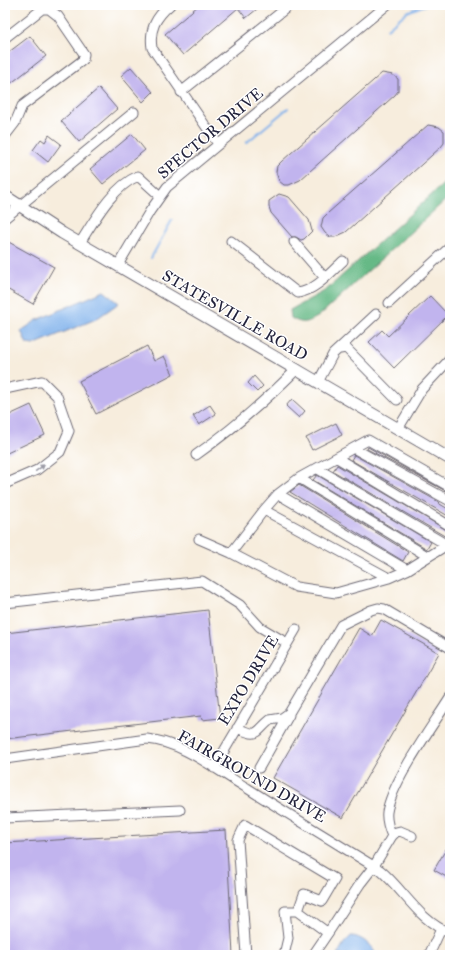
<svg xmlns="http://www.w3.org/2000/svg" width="455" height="960" font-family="'IM FELL Great Primer',serif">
  <rect width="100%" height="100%" fill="#fff"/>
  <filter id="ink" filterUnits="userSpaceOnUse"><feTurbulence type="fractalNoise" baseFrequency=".025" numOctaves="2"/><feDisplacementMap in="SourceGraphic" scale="8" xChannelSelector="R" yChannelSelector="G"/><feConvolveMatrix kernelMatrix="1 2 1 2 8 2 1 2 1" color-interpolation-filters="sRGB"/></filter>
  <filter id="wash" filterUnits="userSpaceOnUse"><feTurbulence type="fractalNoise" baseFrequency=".012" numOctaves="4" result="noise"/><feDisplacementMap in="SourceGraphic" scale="16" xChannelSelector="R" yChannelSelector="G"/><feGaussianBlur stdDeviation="0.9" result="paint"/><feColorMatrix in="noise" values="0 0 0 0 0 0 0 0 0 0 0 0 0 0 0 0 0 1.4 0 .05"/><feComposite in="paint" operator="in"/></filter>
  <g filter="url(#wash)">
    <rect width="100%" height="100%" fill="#f7eddd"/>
    <path fill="#66b986" stroke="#446e60" d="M 450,178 L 450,196 L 319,316 C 307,323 303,325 291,318 L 290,310 L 326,290 Z"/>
    <path fill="#7fb1eb" stroke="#506a93" d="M 104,291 L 119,303 L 96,319 L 33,345 L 27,344 L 21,331 L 37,320 Z
      M 351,936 C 361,936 372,945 376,955 L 337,955 L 344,943 Z"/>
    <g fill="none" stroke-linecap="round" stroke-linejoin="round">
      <path stroke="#7fb1eb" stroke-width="2" d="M 445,5 L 450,9
        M 387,29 L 407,12 L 425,5
        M 246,143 L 288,108
        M 151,258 L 172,220"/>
    </g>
    <g id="blocks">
      <path fill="#c1b4ee" d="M 199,5 L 262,5 L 246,18 L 238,8 L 183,55 L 165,34 Z
        M 30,36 L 46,56 L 5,88 L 5,55 Z
        M 131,67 L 153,92 L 143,102 L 121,76 Z
        M 382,73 L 393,75 L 398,79 L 398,91 L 395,95 L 300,180 L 289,185 L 284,185 L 279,181 L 276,172 L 277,166 L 282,161 Z
        M 99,88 L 117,109 L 79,142 L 61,121 Z
        M 428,125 L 439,127 L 444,131 L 444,143 L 441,147 L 346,232 L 335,237 L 330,237 L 325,233 L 321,227 L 323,218 L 328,213 Z
        M 132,134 L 145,150 L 103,184 L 90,169 Z
        M 49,135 L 61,144 L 48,162 L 33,150 L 41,139 L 45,142 Z
        M 279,194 L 289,197 L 309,220 L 312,231 L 304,239 L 301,240 L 296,237 L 292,237 L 271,213 L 269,207 L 269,201 Z
        M 5,240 L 54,267 L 33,304 L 5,288 Z
        M 430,296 L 448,315 L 394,368 L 369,342 L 382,330 L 388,336 Z
        M 147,346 L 154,361 L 164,356 L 173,374 L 96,414 L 79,381 Z
        M 254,376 L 263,386 L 257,392 L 248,383 Z
        M 292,399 L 305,411 L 299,418 L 286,406 Z
        M 31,405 L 45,435 L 5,454 L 5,417 Z
        M 210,405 L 216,414 L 199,425 L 193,416 Z
        M 336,423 L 342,435 L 312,450 L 306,438 Z
        M 368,447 L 446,491 L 367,449 Z
        M 354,455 L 439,502 L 438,503 L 450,510 L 450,517 L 351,460 Z
        M 337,465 L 450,532 L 448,538 L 333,471 Z
        M 317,475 L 431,542 L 427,549 L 313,480 Z
        M 299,485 L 408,552 L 403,561 L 290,492 Z
        M 208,610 L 220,718 L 202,720 L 201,716 L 5,739 L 5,633 Z
        M 381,620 L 439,653 L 343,818 L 273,778 L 359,628 L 372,636 Z
        M 226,830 L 233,955 L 5,955 L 5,843 Z
        M 450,842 L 450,879 L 434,870 Z"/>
    </g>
  </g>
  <g filter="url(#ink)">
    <use href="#blocks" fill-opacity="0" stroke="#6d6974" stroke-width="1"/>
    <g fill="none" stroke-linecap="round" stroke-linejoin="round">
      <g stroke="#6d6974" stroke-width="11">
        <path id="minor" d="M 170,5 C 156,17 149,29 152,48 L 218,144
          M 5,38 L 42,9 L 49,9 L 58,16 L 84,54 L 83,60 L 22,106 L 15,123 L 5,136
          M 181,92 L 290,5
          M 5,218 L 134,112
          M 231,241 L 298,293 C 316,290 330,273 343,261
          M 294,242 L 325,278
          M 80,243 C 94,221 112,187 138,176 L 160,196
          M 118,265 L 150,211 L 167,187 L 387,5
          M 389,303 L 450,247
          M 340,349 L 346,348 L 397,400
          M 318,382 L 333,354 L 376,314
          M 5,389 L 42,381 L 57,396 L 69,431 L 60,452 L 37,470 L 5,484
          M 398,429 L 422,389 L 450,359
          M 355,449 L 450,501
          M 196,455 C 233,429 265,401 297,369
          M 337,458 L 450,526
          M 318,469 L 447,545
          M 299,478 L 427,556
          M 264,510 L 278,494
          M 199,539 L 231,553 L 296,587 L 336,593 L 389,578 L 407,570 L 450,543
          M 231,553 L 264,510 L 389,578
          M 407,570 L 278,494 L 299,478 L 368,440 L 450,487
          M 5,603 L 202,581 L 240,605 L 260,627 L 287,643
          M 237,728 C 260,738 254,733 270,720 L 282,718 L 289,713 L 341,625 L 371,610 L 378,608 L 384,609 L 450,648
          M 5,759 L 147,739 C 183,742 216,770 247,788 C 291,816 336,843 380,870 C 404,890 419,921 450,933
          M 214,768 L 296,629
          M 259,768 L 289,715
          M 5,818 L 180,810
          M 392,836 C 389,829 386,820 387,812 C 392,781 432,727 450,698
          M 246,955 L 238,840 L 245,825 L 335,879 L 322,901 L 304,894 L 298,911
          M 284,955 L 288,938 L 285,911 L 298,911 L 328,933 L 360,884 L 374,866 L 392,836 L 396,832 L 400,831 L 412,836
          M 313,955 L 328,933
          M 429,955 L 441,929"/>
      </g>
      <g stroke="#6d6974" stroke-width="13">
        <path id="major" d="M 5,196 L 62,233 L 450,459"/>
      </g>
      <use href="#minor" stroke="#fff" stroke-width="9"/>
      <use href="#major" stroke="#fff" stroke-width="11"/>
    </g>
    <defs><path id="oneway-solid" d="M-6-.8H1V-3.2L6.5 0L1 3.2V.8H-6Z"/></defs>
    <use fill="#9c9ca7" href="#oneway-solid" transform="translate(40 468) rotate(-36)"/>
  </g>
  <g text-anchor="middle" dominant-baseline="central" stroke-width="3" stroke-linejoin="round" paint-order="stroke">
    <g font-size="16" fill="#22223b" stroke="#fff">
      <text transform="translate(210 133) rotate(-40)">SPECTOR DRIVE</text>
      <text transform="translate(235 315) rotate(30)">STATESVILLE ROAD</text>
      <text transform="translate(248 680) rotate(-59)">EXPO DRIVE</text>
      <text transform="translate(252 776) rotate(30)">FAIRGROUND DRIVE</text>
    </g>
  </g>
  <rect width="455" height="960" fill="none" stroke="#fff" stroke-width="20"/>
</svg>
